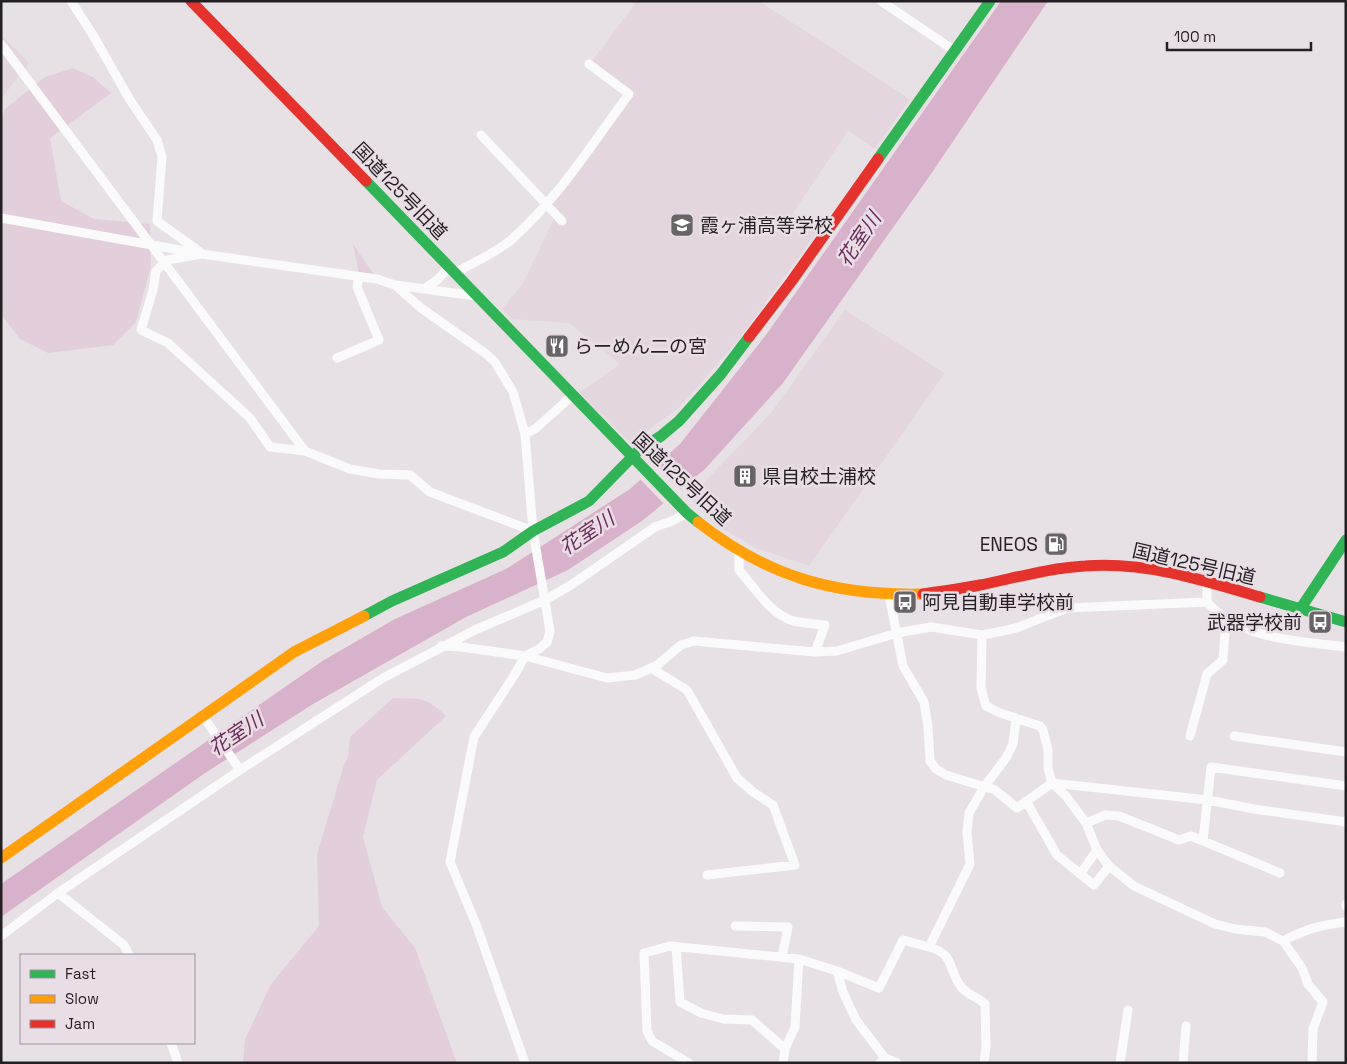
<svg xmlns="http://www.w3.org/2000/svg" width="1347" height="1064" font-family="'Space Grotesk','Noto Sans JP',sans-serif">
  <rect width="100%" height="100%" fill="#e7e1e5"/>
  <path fill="#e4d6df" d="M 637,1 L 759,1 L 910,99 L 875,149 L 848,131 L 793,213 L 819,230 L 738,340 L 681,406 L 631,443 L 579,393 L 620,364 L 569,323 L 511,319 L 502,309 L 523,283 L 553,221 L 550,202 L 628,93 L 592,61 Z
    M 1,35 L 29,63 L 1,99 Z
    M 845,310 L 945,373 L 809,566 L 756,548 L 716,525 L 689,498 L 770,414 Z"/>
  <path fill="#e3cedc" d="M 73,68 L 93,77 L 111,93 L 50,138 L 61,201 L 94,219 L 150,224 L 151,266 L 136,322 L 113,345 L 48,353 L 20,339 L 4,318 L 1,312 L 1,119 L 5,109 L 45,77 Z
    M 353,244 L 377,279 L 359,274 Z
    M 393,698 C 420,699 426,696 446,716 L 377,780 L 363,837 L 382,907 L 415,948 L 457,1063 L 243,1063 L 245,1039 L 271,984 L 319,926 L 317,854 L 344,765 L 348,757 L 350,737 Z"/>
  <path fill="#d8b1cb" d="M 1001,1 L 1048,1 L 931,174 L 783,383 L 705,469 L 642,521 L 568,570 L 466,617 L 313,704 L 205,773 L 1,917 L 1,884 L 324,660 L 395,619 L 506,569 L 630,489 L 680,444 L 766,335 Z"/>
  <path fill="#e7e1e5" d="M 655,463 L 683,491 L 665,505 L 639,478 Z"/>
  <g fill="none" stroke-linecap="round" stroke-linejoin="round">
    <path stroke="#fbfafb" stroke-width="9" d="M 71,1 L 93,35 L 130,100 L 157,140 L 162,157 L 157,221 L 200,252
      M 881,1 L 955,51
      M 1,44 L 305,451
      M 481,135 L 562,221
      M 1,218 L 202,254 L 377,279 L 395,285 L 476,296
      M 202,254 L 167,260 L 156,271 L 153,290 L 141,330 L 168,343 L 250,418 L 270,447 L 305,451 L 350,469 L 379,474 L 410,475 L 430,492 L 533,531
      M 454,273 C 473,263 494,254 511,240 C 558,199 592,144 629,94 L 589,64
      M 395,285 L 421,308 L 485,353 L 495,362 L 513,392 L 525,434 L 533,531 L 550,631 L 547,642 L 539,649 L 525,656 L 515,674 L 474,737 L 450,862 L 476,924 L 525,1063
      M 424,289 L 437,280 L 449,268
      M 337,358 L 379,340 L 357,287 L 359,277
      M 525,434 L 535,429 L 572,396
      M 739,552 L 739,570 C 754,587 770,614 793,621 C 803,623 814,624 825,625 L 815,652
      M 1207,582 L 1207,602
      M 889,595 L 903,666 L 924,702 L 928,727 L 930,761 L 936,769 L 946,775 L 995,790 L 1017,808 L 1052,783 L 1208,800 L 1254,809 L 1346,822
      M 982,635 L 981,688 L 986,706 L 1000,713 L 1040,726 L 1043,730 L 1048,750 L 1048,768 L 1052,783 L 1066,796 L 1086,823 L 1097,850 L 1109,866 L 1134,886 L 1215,924 L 1235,929 L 1265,932 L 1283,941 L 1302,968 L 1308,984 L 1323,1002 L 1313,1029 L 1312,1063
      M 441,646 L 461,647 L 525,656 L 607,678 L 635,675 L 656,666 L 681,645 L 694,641 L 815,652 L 837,651 L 897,633 L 931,627 L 982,635 L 998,632 L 1016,628 L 1067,608 L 1207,602 C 1241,640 1298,641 1346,647
      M 651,668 L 687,690 L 737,778 L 753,792 L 773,805 L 795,865 L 707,875
      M 203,716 L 240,770
      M 1190,736 L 1207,674 L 1223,660 L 1226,619
      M 1234,736 L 1346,752
      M 1026,801 L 1057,855 L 1094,885 L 1109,866
      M 1086,823 L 1105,815 L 1119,816 L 1179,840 L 1191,836 L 1280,873
      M 1203,841 L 1211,767 L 1346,786
      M 1080,874 L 1097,850
      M 58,893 L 124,945 L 129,955
      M 1346,904 L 1346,906
      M 735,926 L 788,927 L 782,957
      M 1,936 L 58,893 L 240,770 L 383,678 L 475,630 L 545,600 L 571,585 L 655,527 L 672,521 L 687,513
      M 1283,941 C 1306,929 1320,925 1346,922
      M 676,947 L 680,1002 L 701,1013 L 723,1019 L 752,1020 L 785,1049
      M 929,947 C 956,954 947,970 962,988 C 968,995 978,997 985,1004 L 986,1046 L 984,1063
      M 837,971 L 843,992 L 856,1020 L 885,1058 L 880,1063
      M 171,1043 L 178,1063
      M 885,1058 L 897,1063
      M 689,1063 L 652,1041 L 647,1031 L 644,953 L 670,946 L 799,959
      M 783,1063 L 785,1049 L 795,1027 L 799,959 L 837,971 L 879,988 L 903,940 L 929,947 L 970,864 L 967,832 L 969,813 L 984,787 L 1006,758 L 1013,744 L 1016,718
      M 1120,1063 L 1128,1010
      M 1183,1063 L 1186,1026"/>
    <path stroke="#30b455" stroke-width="11" d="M 878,159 L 990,1
      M 366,181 L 687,513 L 698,522
      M 1260,597 L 1346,622
      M 1301,608 L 1346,540
      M 364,616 L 392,601 L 503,552 L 533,531 L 589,501 L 639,450 L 661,436 L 679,421 L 721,374 L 749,337"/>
    <path stroke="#ff9f0a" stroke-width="11" d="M 698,522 C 768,577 835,596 923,594
      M 1,858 L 294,652 L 364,616"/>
    <path stroke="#e5322d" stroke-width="11" d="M 191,1 L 366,181
      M 749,337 L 791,282 L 878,159
      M 923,594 C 942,591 961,589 980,585 C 1015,578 1049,568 1085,566 C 1144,561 1203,580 1260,597"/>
  </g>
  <defs>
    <g id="school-square" transform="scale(1.25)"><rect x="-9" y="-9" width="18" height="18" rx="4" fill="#686366" stroke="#eadee6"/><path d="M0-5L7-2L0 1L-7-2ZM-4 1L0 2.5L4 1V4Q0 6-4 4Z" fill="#fff"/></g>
    <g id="restaurant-square" transform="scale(1.25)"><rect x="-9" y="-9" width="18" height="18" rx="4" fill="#686366" stroke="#eadee6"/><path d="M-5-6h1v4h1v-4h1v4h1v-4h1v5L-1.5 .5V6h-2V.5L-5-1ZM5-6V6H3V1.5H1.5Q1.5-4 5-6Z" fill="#fff"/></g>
    <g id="building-square" transform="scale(1.25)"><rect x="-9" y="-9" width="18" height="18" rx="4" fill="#686366" stroke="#eadee6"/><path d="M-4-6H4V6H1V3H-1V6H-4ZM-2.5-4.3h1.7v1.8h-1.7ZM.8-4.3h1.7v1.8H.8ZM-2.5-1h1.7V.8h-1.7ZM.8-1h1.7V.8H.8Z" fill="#fff"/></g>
    <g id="fuel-square" transform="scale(1.25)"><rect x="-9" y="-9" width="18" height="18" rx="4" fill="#686366" stroke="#eadee6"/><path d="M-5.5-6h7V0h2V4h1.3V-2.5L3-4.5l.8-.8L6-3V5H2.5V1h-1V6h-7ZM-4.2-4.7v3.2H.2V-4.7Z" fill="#fff"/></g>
    <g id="bus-square" transform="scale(1.25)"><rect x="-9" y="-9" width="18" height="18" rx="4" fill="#686366" stroke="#eadee6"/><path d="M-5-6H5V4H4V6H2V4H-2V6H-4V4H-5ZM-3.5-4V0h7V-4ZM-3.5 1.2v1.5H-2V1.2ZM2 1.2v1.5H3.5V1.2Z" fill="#fff"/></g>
  </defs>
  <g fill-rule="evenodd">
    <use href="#school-square" x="682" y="225"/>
    <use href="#restaurant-square" x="557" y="346"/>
    <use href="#building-square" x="745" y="476"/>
    <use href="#fuel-square" x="1056" y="544"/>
    <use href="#bus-square" x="905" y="602"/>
    <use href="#bus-square" x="1320" y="622"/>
  </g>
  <g text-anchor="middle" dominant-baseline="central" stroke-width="5" stroke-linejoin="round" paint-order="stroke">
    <g font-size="19" fill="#231f22" stroke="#eadee6">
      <text transform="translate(400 191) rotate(46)">国道125号旧道</text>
      <text transform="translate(682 479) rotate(43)">国道125号旧道</text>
      <text transform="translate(1194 564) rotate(13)">国道125号旧道</text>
    </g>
    <g font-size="19" fill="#231f22" stroke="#eadee6" text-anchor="start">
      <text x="700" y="225">霞ヶ浦高等学校</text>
      <text x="574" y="346">らーめん二の宮</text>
      <text x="762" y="476">県自校土浦校</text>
      <text x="1038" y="544" text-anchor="end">ENEOS</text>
      <text x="922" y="602">阿見自動車学校前</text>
      <text x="1302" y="622" text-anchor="end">武器学校前</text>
    </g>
    <g font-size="20" font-style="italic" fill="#6a2c59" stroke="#eadee6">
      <text transform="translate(859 239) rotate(-56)">花室川</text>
      <text transform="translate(587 533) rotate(-34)">花室川</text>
      <text transform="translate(236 734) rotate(-34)">花室川</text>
    </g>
  </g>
  <rect width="1347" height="1064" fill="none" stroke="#231f22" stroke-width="5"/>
  <rect x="20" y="954" width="175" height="90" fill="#eadee6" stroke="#9a9298"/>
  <rect x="30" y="970" width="25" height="8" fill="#30b455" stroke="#9a9298"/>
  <text x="65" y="979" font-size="15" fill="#231f22">Fast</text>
  <rect x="30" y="995" width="25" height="8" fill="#ff9f0a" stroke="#9a9298"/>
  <text x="65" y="1004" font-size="15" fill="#231f22">Slow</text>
  <rect x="30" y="1020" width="25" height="8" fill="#e5322d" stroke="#9a9298"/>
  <text x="65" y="1029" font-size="15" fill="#231f22">Jam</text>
  <path d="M1167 42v8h144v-8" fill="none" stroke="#231f22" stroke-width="2.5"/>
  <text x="1174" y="42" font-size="15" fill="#231f22" stroke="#eadee6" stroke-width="4" paint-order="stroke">100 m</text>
</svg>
